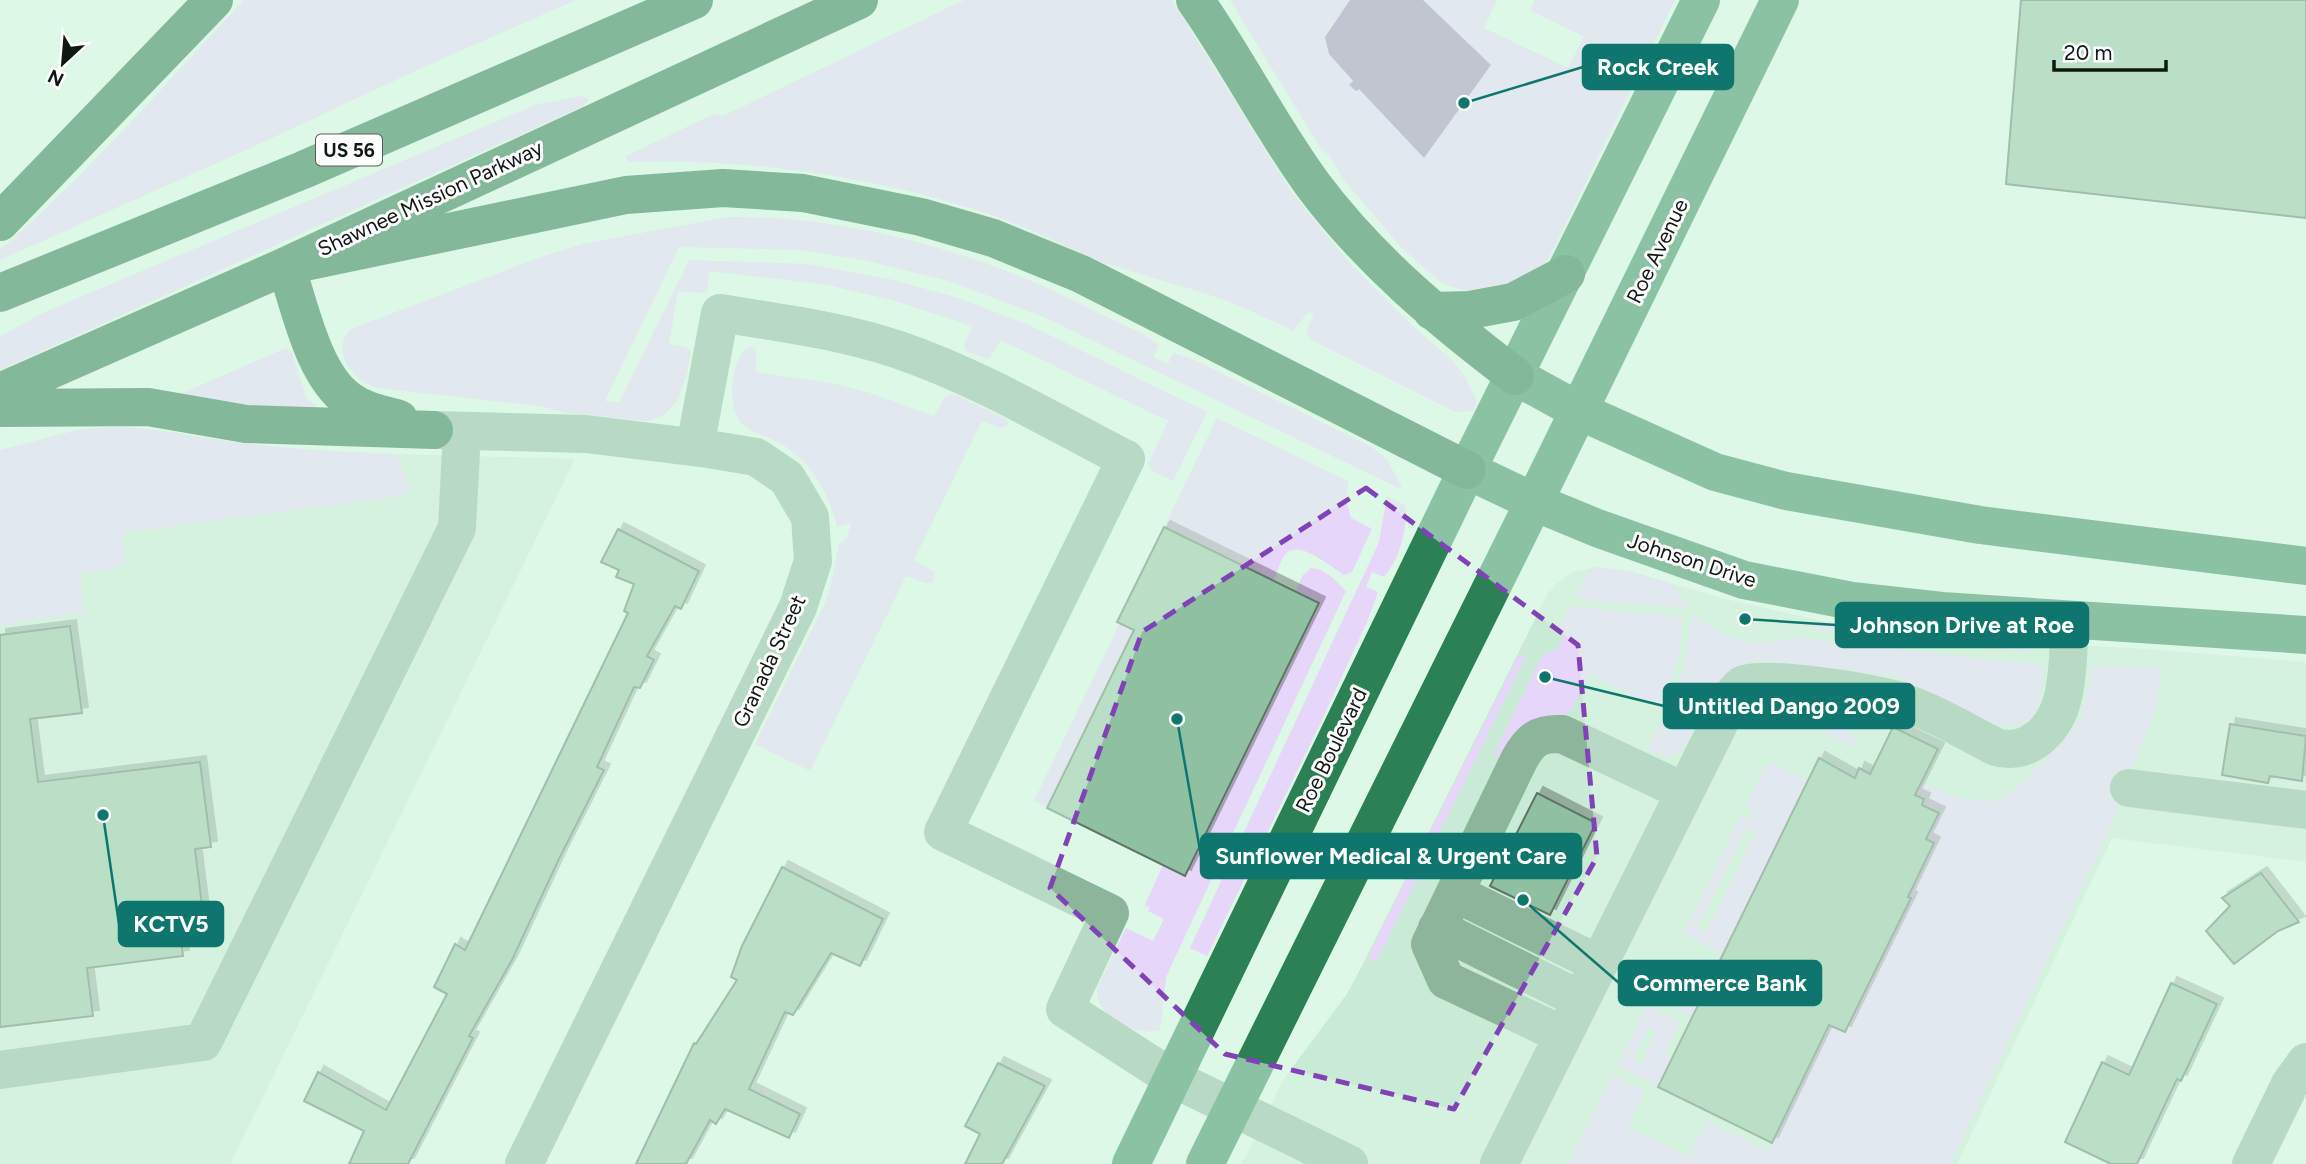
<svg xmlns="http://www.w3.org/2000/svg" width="2306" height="1164" font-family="Figtree,sans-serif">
  <defs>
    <filter id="shadow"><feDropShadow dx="6" dy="-6" stdDeviation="0" flood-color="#0004"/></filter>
  </defs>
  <rect width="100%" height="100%" fill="#ddf8e6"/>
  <path fill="#c9ead5" d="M 397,454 L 575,459 L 230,1164 L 0,1164 L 0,625 L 84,613 L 79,575 L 123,533 L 389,498 L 410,492 Z
    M 1597,567 L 1633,572 L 1721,598 L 1822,621 L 1872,630 L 1976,641 L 2131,648 L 2306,662 L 2306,862 L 2112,838 L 1957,1164 L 1242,1164 L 1283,1080 L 1347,994 L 1363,964 L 1547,595 L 1557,583 L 1573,572 Z"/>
  <path fill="#e6d6f9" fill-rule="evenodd" d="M 244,0 L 576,0 L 415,71 L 257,145 L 0,260 L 0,250 C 87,175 165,84 244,0 Z
    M 964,0 L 1172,0 L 1292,193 L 1353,267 L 1415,328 L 1453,361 L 1465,377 L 1477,401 L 1473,411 L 1455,412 L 1311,340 L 1306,331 L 1314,314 L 1307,313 L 1293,331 C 1273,321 1252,311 1230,302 C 1190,287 1149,278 1108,264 C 1072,251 1037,231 1000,218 C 883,177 752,158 628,162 L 626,156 L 714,114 L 723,116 Z
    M 1230,0 L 1350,0 L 1325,36 L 1329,54 L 1353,82 L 1350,85 L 1359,89 L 1424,158 L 1491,65 L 1423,0 L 1497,0 L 1484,28 L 1568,68 L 1584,37 L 1530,10 L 1535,0 L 1675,0 L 1549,258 L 1530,279 L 1475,293 L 1449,286 L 1438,280 L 1402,248 L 1343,179 L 1329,155 L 1321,149 Z
    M 582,96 L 588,99 L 588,102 L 579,108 L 0,370 L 0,336 L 47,311 L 538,104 Z
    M 728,217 C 837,215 955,246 1054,291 C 1084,305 1114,321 1145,335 L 1159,346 L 1153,357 L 1168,364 L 1173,353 L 1190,358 L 1372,447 L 1388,461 L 1403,490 L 1046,318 L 949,281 L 863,260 L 802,250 L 679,247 L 605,401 L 619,403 L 689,260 L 807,264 L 889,279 L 955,297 L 1029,325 L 1207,412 L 1173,481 L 1152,471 L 1148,464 L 1168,421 L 1001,340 L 989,359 L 967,352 L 964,345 L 972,326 L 895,301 L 828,285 L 710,271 L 707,293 L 678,291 L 669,344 L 686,347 L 691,351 L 687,374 L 678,400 L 663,416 L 647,421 L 566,413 L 540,406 L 378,388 C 355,381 328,353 351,329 L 544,256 L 582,244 Z
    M 750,347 L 756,350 L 756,372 L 835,384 L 867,392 L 934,416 L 945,397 L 954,394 L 1008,420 L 1008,423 L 1006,427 L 1000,428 L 982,421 L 914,560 L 935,572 L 933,582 L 926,583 L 906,576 L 810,771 L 755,744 L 825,603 L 830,589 L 839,544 L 847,539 L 851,523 L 837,527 C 829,492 810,459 776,441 C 764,435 747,432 739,420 C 728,403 730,356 750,347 Z
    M 286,348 L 292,352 L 306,397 L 335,424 L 185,395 L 185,392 Z
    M 1217,418 L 1348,481 L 1346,500 L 1351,518 L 1372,529 L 1352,572 L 1344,575 C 1332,567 1303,543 1289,551 C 1281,556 1277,573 1273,581 L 1164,527 Z
    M 110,427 C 158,427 203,439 251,444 C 299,450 348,452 397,454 L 411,492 L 389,498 L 123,533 L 126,565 L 80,575 L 85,613 L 0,625 L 0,450 L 77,430 Z
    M 1387,496 L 1406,506 C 1407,529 1400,559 1384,577 L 1372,572 L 1366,587 L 1378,592 L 1367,622 L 1321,722 L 1207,956 L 1190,948 L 1379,542 Z
    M 1597,567 L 1633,572 L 1671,583 L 1689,608 L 1590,601 L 1576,597 L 1591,568 Z
    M 1311,568 C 1325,569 1336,580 1346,591 L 1166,977 L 1160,1030 C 1136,1037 1095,1018 1097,988 L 1126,928 L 1153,941 L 1164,919 L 1148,911 L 1150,908 L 1145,905 L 1163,865 L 1185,875 L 1319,604 L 1295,592 L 1303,575 Z
    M 1574,606 L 1682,617 C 1681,656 1677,673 1659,708 L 1589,674 L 1570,713 L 1547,719 L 1509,761 L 1494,754 L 1543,654 C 1556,652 1561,647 1564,634 L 1558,626 Z
    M 1690,616 C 1701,619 1708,626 1719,632 C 1742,644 1769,645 1793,637 L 2043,665 C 2045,674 2044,682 2042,692 C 2037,722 2017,732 1989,721 L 1894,676 L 1760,660 C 1727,664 1716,686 1701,713 L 1673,699 C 1685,671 1689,647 1690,616 Z
    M 1822,621 L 1888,632 L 1908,638 L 1907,643 L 1811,629 Z
    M 1120,623 L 1134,630 L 1047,808 L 1034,801 Z
    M 1936,637 L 2004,642 L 2030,651 L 1918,644 L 1918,640 Z
    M 1519,654 L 1526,656 L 1376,962 L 1370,959 L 1370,951 Z
    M 2093,665 L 2162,668 L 2158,703 L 2108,833 L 1951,1164 L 1568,1164 L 1611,1075 L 1645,1091 L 1628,1127 L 1689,1156 L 1707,1121 L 1768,1150 L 1829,1025 L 1845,1032 L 1911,899 L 1908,897 L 1934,843 L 1926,839 L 1921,805 L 1924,799 L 1915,795 L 1922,782 L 1956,797 L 1970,800 L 1995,801 L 2012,793 L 2071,733 L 2081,715 Z
    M 1772,702 C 1814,706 1838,699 1856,743 L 1851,746 L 1799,720 L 1781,725 Z
    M 1669,705 L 1698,719 C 1684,748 1682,767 1647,749 Z
    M 1768,761 L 1808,780 L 1723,954 L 1683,934 L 1741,814 L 1749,818 L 1753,810 L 1745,806 ZM 1747,829 L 1752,829 L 1754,835 L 1707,930 L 1702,931 L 1698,926 Z
    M 1663,972 L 1704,993 L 1692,1017 L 1650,996 Z
    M 1647,1005 L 1681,1022 L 1665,1054 L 1672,1058 L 1658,1087 L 1617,1066 ZM 1650,1028 L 1654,1029 L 1654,1035 L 1642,1061 L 1637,1062 L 1634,1056 Z"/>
  <path fill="#9d88b4" d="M 1350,0 L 1423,0 L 1491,65 L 1424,158 L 1359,89 L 1356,91 L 1349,85 L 1353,81 L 1329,54 L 1325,37 Z"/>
  <path fill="#8fc0a1" stroke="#5d7565" stroke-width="2" filter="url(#shadow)" d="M 2021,0 L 2306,0 L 2306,218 L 2006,184 Z
    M 1164,527 L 1319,603 L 1185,876 L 1047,808 L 1134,630 L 1117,622 Z
    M 618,529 L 699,571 L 681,609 L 675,606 L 647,656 L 654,660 L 640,688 L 634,687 L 597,767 L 604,770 L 559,859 L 512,960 L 469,1036 L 473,1038 L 408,1164 L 349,1164 L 364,1131 L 304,1101 L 318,1072 L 386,1110 L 447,994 L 434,987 L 455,944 L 465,950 L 628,613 L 624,611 L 634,584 L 616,577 L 619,570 L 601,562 Z
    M 70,626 L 82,713 L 30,719 L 38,782 L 200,762 L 211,847 L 195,849 L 203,913 L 178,916 L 183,956 L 87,968 L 93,1016 L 0,1027 L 0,635 Z
    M 2230,724 L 2306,736 L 2302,781 L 2270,776 L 2268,783 L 2222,775 Z
    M 1893,727 L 1938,749 L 1915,795 L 1924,799 L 1922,805 L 1939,813 L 1926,839 L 1934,843 L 1908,897 L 1911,898 L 1845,1032 L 1829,1025 L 1772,1143 L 1658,1087 L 1819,758 L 1855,778 L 1859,768 L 1870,774 Z
    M 1537,793 L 1596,823 L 1550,915 L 1490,886 Z
    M 782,867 L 883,919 L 860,966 L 831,953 L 793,1015 L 785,1012 L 749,1089 L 800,1114 L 789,1138 L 725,1109 L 716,1124 L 710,1120 L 686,1164 L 636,1164 L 694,1043 L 696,1044 L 737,980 L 731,977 L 742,946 Z
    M 2261,873 L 2299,922 L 2278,931 L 2234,964 L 2206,931 L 2230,906 L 2222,898 Z
    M 2171,983 L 2217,1004 L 2181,1081 L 2177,1079 L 2137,1164 L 2111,1164 L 2065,1142 L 2102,1062 L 2129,1075 Z
    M 998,1063 L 1045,1086 L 1002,1164 L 965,1164 L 980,1134 L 965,1126 Z"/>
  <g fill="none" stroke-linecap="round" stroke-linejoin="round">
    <path stroke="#8cb59b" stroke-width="38" d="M 434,430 L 586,434 L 708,449 L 756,457 L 787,478 L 810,517 L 813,561 L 798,607 L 524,1164
      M 695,447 L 720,313 C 780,323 841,330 899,350 C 978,377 1052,421 1126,459 L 943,832 L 1110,913 L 1065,1009 L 1172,1078 L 1349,1164
      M 2129,788 L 2306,810
      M 1455,893 L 1599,964
      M 1437,928 L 1581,1000
      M 1563,1035 L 1446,980 L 1430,944 L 1519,760 C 1530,740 1538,733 1562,734 L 1685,792
      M 0,1070 L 203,1042 L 457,528 L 462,431
      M 1499,1164 L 1718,726 C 1724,713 1731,693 1742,685 C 1758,674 1879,693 1900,701 C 1933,712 1965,731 1996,747 C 2029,757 2056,728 2063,697 C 2069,673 2068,645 2070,620
      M 2251,1164 L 2290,1084 L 2306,1062"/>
    <path stroke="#2b8154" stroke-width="38" d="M 1515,376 L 1579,411 L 1715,472 L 1786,491 L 1980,525 L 2306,566
      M 1467,470 L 1534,502 L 1597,528 L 1744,580 L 1852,601 L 1942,611 L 2306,635
      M 1131,1164 L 1467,470 L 1701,0
      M 1205,1164 L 1534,502 L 1780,0"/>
    <path stroke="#176a42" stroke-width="38" d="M 1195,0 C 1237,60 1270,126 1313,185 C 1369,260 1441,320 1515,376
      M 0,222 L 214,0
      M 286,266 L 626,195 L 723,188 L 803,193 L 921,217 L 993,238 L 1081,274 L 1467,470
      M 286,266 C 300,307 313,375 349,400 C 363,411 382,414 399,419
      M 0,293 L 303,170 L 694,0
      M 1432,311 L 1470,310 L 1513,302 L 1566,274
      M 0,392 L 286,266 L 859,0
      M 0,408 L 148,407 L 246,424 L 434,430"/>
  </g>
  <path d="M0 0H2306V1164H0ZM 1366,488 L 1578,645 L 1597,857 L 1454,1109 L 1225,1054 L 1050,888 L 1142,632 Z" fill="#ddf8e6" fill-opacity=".55" fill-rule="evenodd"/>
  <path fill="none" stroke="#8242b7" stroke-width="5" stroke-dasharray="14 9" stroke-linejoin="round" d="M 1366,488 L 1578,645 L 1597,857 L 1454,1109 L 1225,1054 L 1050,888 L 1142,632 Z"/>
  <g text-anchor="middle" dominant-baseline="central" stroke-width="6" stroke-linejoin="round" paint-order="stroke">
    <rect fill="#fff" stroke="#575e5a" stroke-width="2" x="316" y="134.5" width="66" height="31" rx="5"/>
    <g font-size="19" font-weight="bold" fill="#0f1913">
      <text x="349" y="150">US 56</text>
    </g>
    <g font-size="21" fill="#0f1913" stroke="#fff">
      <text transform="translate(430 198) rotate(-25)">Shawnee Mission Parkway</text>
      <text transform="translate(1657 251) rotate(-64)">Roe Avenue</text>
      <text transform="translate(1692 560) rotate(18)">Johnson Drive</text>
      <text transform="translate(769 661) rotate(-65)">Granada Street</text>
      <text transform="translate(1331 750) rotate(-64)">Roe Boulevard</text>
    </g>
  </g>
  <path fill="none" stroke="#0f766e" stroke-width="2.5" d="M1464 103L1583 67M1745 619L1836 625M1545 677L1664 706M1177 719L1201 856M103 815L119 924M1523 900L1619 983"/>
  <g fill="#0f766e" stroke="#fff" stroke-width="2.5">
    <circle cx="1464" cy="103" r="7"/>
    <circle cx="1745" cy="619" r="7"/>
    <circle cx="1545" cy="677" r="7"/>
    <circle cx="1177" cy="719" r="7"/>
    <circle cx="103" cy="815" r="7"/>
    <circle cx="1523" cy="900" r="7"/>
  </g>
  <g fill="#0f766e" stroke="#0f766e" stroke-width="2.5">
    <rect x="1583" y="45" width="150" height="44" rx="7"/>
    <rect x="1836" y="603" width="252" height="44" rx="7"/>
    <rect x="1664" y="684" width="250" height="44" rx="7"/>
    <rect x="1201" y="834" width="380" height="44" rx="7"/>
    <rect x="119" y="902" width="104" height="44" rx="7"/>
    <rect x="1619" y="961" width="202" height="44" rx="7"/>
  </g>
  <g font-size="23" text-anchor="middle" font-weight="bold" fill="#fff">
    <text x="1658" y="75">Rock Creek</text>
    <text x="1962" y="633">Johnson Drive at Roe</text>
    <text x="1789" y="714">Untitled Dango 2009</text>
    <text x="1391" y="864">Sunflower Medical &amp; Urgent Care</text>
    <text x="171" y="932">KCTV5</text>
    <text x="1720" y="991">Commerce Bank</text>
  </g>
  <g transform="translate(63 63) rotate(206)" stroke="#ffffff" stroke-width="5" paint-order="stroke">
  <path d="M0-5L12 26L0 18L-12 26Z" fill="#0f1913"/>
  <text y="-10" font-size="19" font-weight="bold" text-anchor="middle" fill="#0f1913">N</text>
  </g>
  <path d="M2054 60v10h112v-10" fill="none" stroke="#0f1913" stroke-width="3.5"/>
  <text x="2064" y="60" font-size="21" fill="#0f1913" stroke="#ffffff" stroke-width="5" paint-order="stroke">20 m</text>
</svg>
